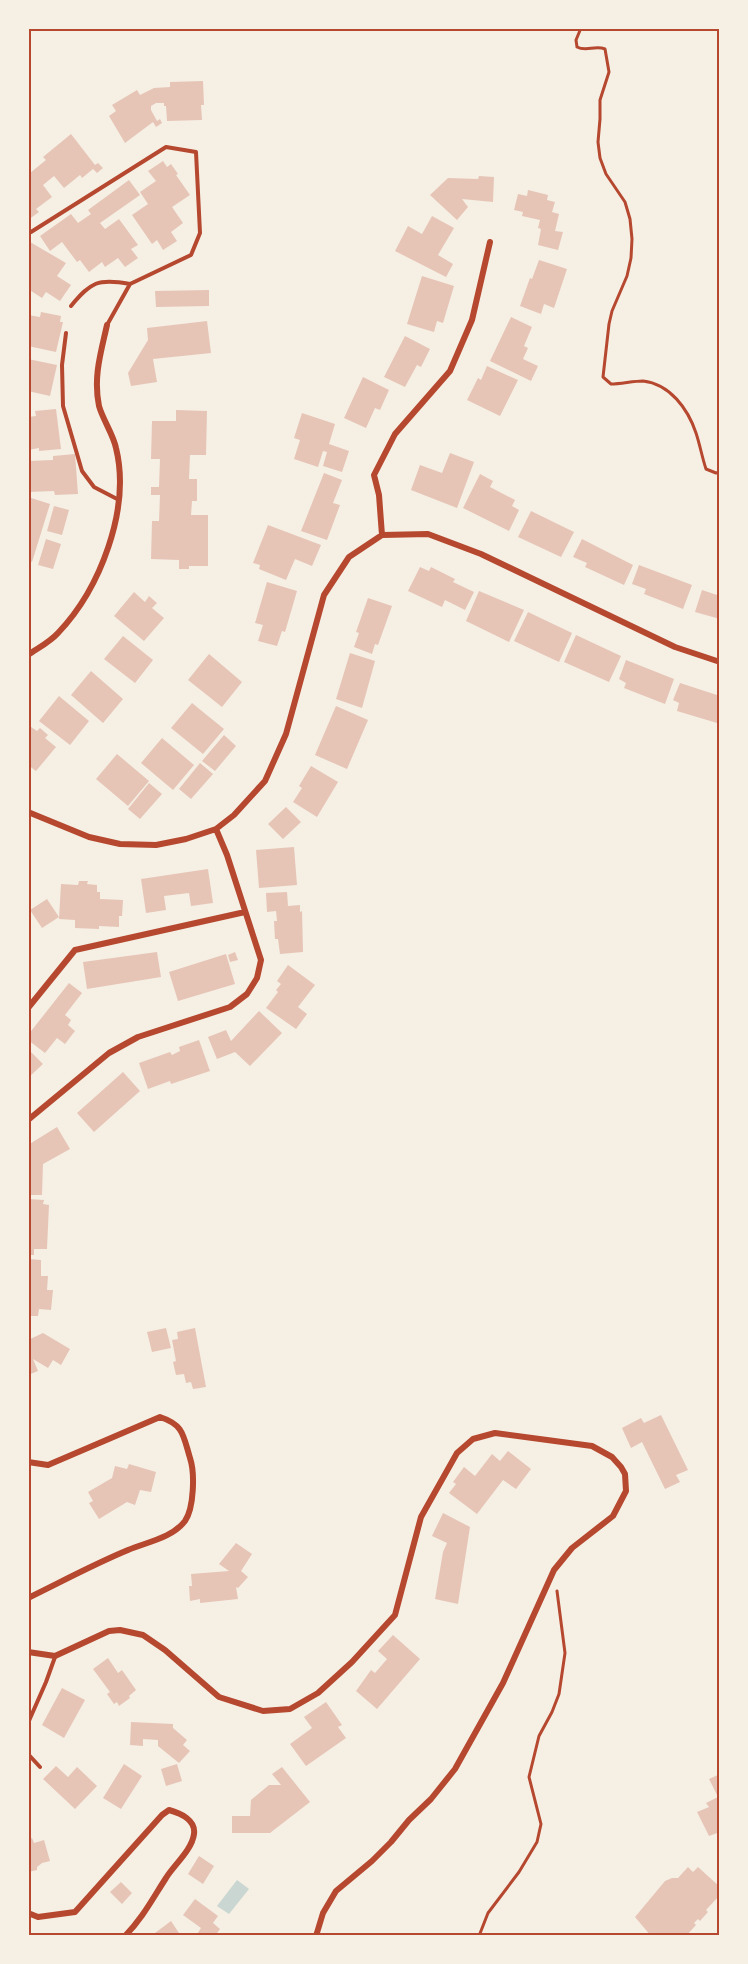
<svg xmlns="http://www.w3.org/2000/svg" width="748" height="1964" font-family="'Fira Sans Condensed',sans-serif">
  <rect width="100%" height="100%" fill="#f6efe4"/>
  <path fill="#c9d6d2" d="M 237,1880 L 249,1889 L 229,1914 L 217,1906 Z"/>
  <path fill="#e6c5b7" d="M 203,81 L 204,105 L 201,105 L 202,120 L 167,121 L 166,106 L 164,106 L 164,103 L 156,103 L 151,106 L 151,110 L 157,121 L 160,119 L 162,123 L 156,127 L 153,122 L 125,143 L 109,116 L 116,111 L 112,105 L 137,90 L 140,95 L 154,88 L 170,87 L 170,82 Z
    M 71,134 L 95,165 L 98,163 L 103,168 L 97,173 L 93,169 L 82,178 L 80,175 L 64,188 L 54,176 L 43,185 L 52,197 L 36,209 L 39,212 L 28,220 L 28,170 L 30,173 L 46,160 L 43,157 Z
    M 163,161 L 167,167 L 171,164 L 178,174 L 176,175 L 190,195 L 172,207 L 183,223 L 171,232 L 177,241 L 163,250 L 157,240 L 152,244 L 132,215 L 148,204 L 140,192 L 156,181 L 148,171 Z
    M 479,176 L 494,177 L 493,202 L 462,199 L 468,207 L 457,220 L 430,195 L 448,178 L 478,179 Z
    M 129,180 L 140,195 L 100,223 L 105,229 L 119,219 L 138,245 L 131,249 L 138,258 L 125,267 L 118,258 L 105,267 L 102,262 L 89,272 L 80,260 L 77,262 L 62,242 L 50,251 L 40,236 L 71,214 L 78,223 L 91,214 L 88,210 Z
    M 528,190 L 548,195 L 547,200 L 555,202 L 552,212 L 559,214 L 555,231 L 563,232 L 558,250 L 538,245 L 541,229 L 538,228 L 540,220 L 522,216 L 523,212 L 514,210 L 518,194 L 527,196 Z
    M 432,216 L 454,228 L 438,255 L 453,264 L 446,277 L 395,251 L 408,226 L 422,234 Z
    M 30,242 L 66,263 L 57,276 L 71,285 L 60,301 L 46,292 L 42,298 L 28,289 Z
    M 539,260 L 567,269 L 554,308 L 544,304 L 541,314 L 520,306 L 530,278 L 532,279 Z
    M 422,276 L 454,286 L 443,323 L 437,321 L 434,332 L 407,324 Z
    M 209,290 L 209,306 L 156,307 L 155,291 Z
    M 41,312 L 61,316 L 60,322 L 63,322 L 56,352 L 28,346 L 28,315 L 40,317 Z
    M 511,317 L 532,327 L 524,346 L 528,348 L 523,359 L 538,366 L 531,381 L 490,361 Z
    M 207,321 L 211,353 L 153,359 L 157,382 L 131,386 L 128,373 L 148,340 L 147,328 Z
    M 405,336 L 430,349 L 421,367 L 417,365 L 405,387 L 384,377 Z
    M 28,359 L 57,365 L 50,396 L 28,391 Z
    M 487,366 L 518,380 L 500,416 L 467,400 L 478,378 L 481,380 Z
    M 363,377 L 389,390 L 380,410 L 375,408 L 366,428 L 344,418 Z
    M 56,409 L 61,449 L 39,451 L 39,448 L 28,450 L 28,417 L 36,416 L 35,411 Z
    M 176,410 L 207,411 L 206,455 L 190,455 L 189,479 L 197,479 L 197,501 L 192,501 L 191,515 L 208,515 L 208,566 L 189,566 L 189,569 L 179,569 L 179,560 L 151,559 L 152,521 L 159,521 L 160,495 L 151,495 L 151,487 L 159,487 L 160,459 L 151,459 L 152,421 L 176,421 Z
    M 302,413 L 335,424 L 329,444 L 349,451 L 342,472 L 323,466 L 327,452 L 323,451 L 318,467 L 294,459 L 300,440 L 294,438 Z
    M 450,453 L 474,462 L 457,508 L 411,490 L 420,465 L 442,473 Z
    M 75,454 L 78,494 L 55,495 L 54,491 L 28,492 L 28,461 L 53,460 L 53,456 Z
    M 324,473 L 342,480 L 333,503 L 340,505 L 327,540 L 301,531 Z
    M 480,474 L 493,481 L 490,487 L 515,500 L 512,506 L 519,510 L 509,531 L 463,508 Z
    M 28,497 L 50,504 L 32,562 L 28,561 Z
    M 54,506 L 69,510 L 62,535 L 47,531 Z
    M 531,511 L 574,532 L 561,557 L 518,537 Z
    M 268,525 L 321,545 L 312,566 L 295,559 L 286,580 L 259,569 L 260,565 L 253,563 Z
    M 46,539 L 61,544 L 53,569 L 38,565 Z
    M 582,539 L 633,565 L 624,585 L 585,567 L 587,563 L 573,557 Z
    M 639,565 L 692,585 L 683,609 L 644,594 L 646,589 L 632,584 Z
    M 420,567 L 429,571 L 431,567 L 455,579 L 453,582 L 474,592 L 465,610 L 445,600 L 442,607 L 408,591 Z
    M 267,582 L 297,591 L 285,632 L 282,631 L 277,646 L 258,641 L 263,625 L 255,623 Z
    M 702,590 L 720,596 L 720,619 L 695,612 Z
    M 479,591 L 524,610 L 509,642 L 466,621 Z
    M 134,592 L 145,602 L 149,596 L 157,603 L 152,608 L 164,618 L 144,641 L 114,616 Z
    M 368,598 L 392,606 L 378,645 L 375,644 L 372,654 L 354,647 L 359,633 L 356,632 Z
    M 528,612 L 572,633 L 559,662 L 514,641 Z
    M 576,635 L 621,656 L 609,682 L 564,662 Z
    M 123,636 L 153,660 L 135,683 L 104,659 Z
    M 350,653 L 375,661 L 362,708 L 336,699 Z
    M 209,654 L 242,682 L 222,707 L 188,680 Z
    M 626,660 L 674,679 L 665,704 L 624,688 L 626,683 L 619,679 Z
    M 91,671 L 123,699 L 103,723 L 71,695 Z
    M 680,683 L 720,696 L 720,717 L 717,723 L 677,711 L 679,703 L 673,700 Z
    M 59,696 L 89,721 L 70,745 L 39,721 Z
    M 192,703 L 224,729 L 203,754 L 171,728 Z
    M 336,706 L 368,720 L 347,769 L 315,755 Z
    M 28,725 L 37,731 L 40,728 L 48,735 L 45,738 L 56,747 L 36,771 L 28,765 Z
    M 224,735 L 236,746 L 215,771 L 202,761 Z
    M 162,738 L 194,765 L 173,790 L 141,763 Z
    M 117,754 L 149,781 L 128,806 L 96,779 Z
    M 200,763 L 213,774 L 191,799 L 179,789 Z
    M 311,766 L 338,782 L 317,817 L 293,802 L 302,788 L 299,786 Z
    M 149,783 L 162,794 L 140,819 L 128,809 Z
    M 286,807 L 301,822 L 283,839 L 268,824 Z
    M 294,847 L 297,885 L 259,888 L 256,850 Z
    M 208,869 L 213,903 L 191,906 L 189,893 L 164,896 L 166,910 L 146,913 L 141,879 Z
    M 79,881 L 88,881 L 87,884 L 97,885 L 97,892 L 100,892 L 100,899 L 123,900 L 122,916 L 119,916 L 119,927 L 99,926 L 99,929 L 75,928 L 75,920 L 59,919 L 61,884 L 78,885 Z
    M 287,892 L 288,906 L 300,905 L 300,912 L 302,911 L 303,952 L 280,954 L 278,939 L 275,939 L 274,921 L 277,921 L 276,911 L 267,912 L 266,893 Z
    M 47,899 L 59,917 L 42,928 L 30,910 Z
    M 157,952 L 161,977 L 87,989 L 83,962 Z
    M 235,952 L 238,960 L 230,962 L 228,955 Z
    M 226,954 L 235,984 L 178,1001 L 169,972 Z
    M 288,965 L 315,985 L 298,1007 L 307,1014 L 296,1029 L 266,1008 L 278,992 L 276,990 L 281,984 L 277,981 Z
    M 69,983 L 82,993 L 65,1015 L 71,1020 L 68,1025 L 75,1031 L 65,1044 L 57,1038 L 45,1053 L 28,1040 L 28,1035 Z
    M 259,1011 L 282,1033 L 250,1066 L 235,1052 L 217,1059 L 208,1037 L 226,1030 L 231,1041 Z
    M 199,1040 L 210,1071 L 171,1084 L 170,1081 L 148,1089 L 139,1063 L 170,1052 L 172,1055 L 180,1051 L 179,1047 Z
    M 28,1049 L 43,1064 L 28,1078 Z
    M 123,1072 L 140,1091 L 94,1132 L 77,1113 Z
    M 57,1127 L 70,1149 L 43,1164 L 42,1195 L 28,1195 L 28,1145 Z
    M 28,1199 L 44,1200 L 43,1204 L 49,1205 L 47,1249 L 34,1249 L 34,1255 L 28,1255 Z
    M 28,1259 L 41,1260 L 41,1276 L 48,1276 L 47,1290 L 53,1290 L 51,1310 L 39,1309 L 38,1316 L 28,1316 Z
    M 166,1328 L 171,1348 L 152,1352 L 147,1332 Z
    M 195,1328 L 206,1387 L 193,1389 L 191,1382 L 186,1383 L 184,1374 L 176,1375 L 173,1362 L 176,1361 L 172,1340 L 178,1339 L 177,1332 Z
    M 43,1333 L 70,1349 L 61,1365 L 53,1360 L 48,1368 L 33,1359 L 38,1371 L 28,1375 L 28,1340 Z
    M 661,1415 L 688,1470 L 676,1475 L 680,1482 L 665,1489 L 642,1442 L 631,1448 L 622,1428 L 641,1418 L 644,1423 Z
    M 508,1451 L 531,1469 L 516,1489 L 503,1480 L 477,1514 L 449,1493 L 456,1484 L 453,1482 L 464,1467 L 475,1476 L 492,1454 L 500,1461 Z
    M 129,1464 L 156,1472 L 151,1492 L 140,1490 L 135,1505 L 127,1502 L 99,1519 L 89,1503 L 93,1501 L 88,1492 L 112,1478 L 115,1466 L 127,1469 Z
    M 443,1513 L 470,1527 L 458,1604 L 435,1599 L 443,1552 L 447,1543 L 432,1536 Z
    M 236,1543 L 252,1554 L 241,1571 L 248,1577 L 238,1588 L 236,1587 L 238,1599 L 200,1603 L 200,1599 L 190,1601 L 189,1586 L 192,1586 L 191,1574 L 229,1571 L 219,1564 Z
    M 393,1635 L 420,1659 L 377,1709 L 356,1691 L 371,1670 L 375,1673 L 387,1659 L 378,1651 Z
    M 108,1658 L 118,1673 L 122,1670 L 136,1690 L 129,1696 L 130,1698 L 119,1706 L 117,1702 L 114,1704 L 107,1694 L 110,1692 L 93,1669 Z
    M 62,1688 L 85,1700 L 64,1738 L 42,1725 Z
    M 326,1702 L 342,1725 L 338,1727 L 346,1738 L 306,1766 L 290,1744 L 312,1728 L 304,1717 Z
    M 131,1722 L 173,1724 L 173,1728 L 187,1740 L 183,1745 L 190,1751 L 179,1763 L 158,1746 L 158,1740 L 143,1739 L 143,1746 L 130,1745 Z
    M 124,1764 L 142,1776 L 121,1809 L 103,1798 Z
    M 177,1764 L 182,1781 L 166,1786 L 161,1769 Z
    M 56,1766 L 68,1777 L 77,1767 L 97,1786 L 75,1809 L 43,1779 Z
    M 282,1767 L 310,1802 L 270,1833 L 232,1833 L 232,1816 L 250,1816 L 251,1800 L 269,1785 L 281,1785 L 272,1774 Z
    M 720,1774 L 720,1832 L 709,1836 L 697,1812 L 709,1807 L 706,1803 L 718,1797 L 709,1779 Z
    M 32,1838 L 34,1843 L 44,1840 L 50,1861 L 42,1863 L 37,1867 L 37,1870 L 28,1872 L 28,1839 Z
    M 199,1856 L 214,1866 L 203,1884 L 188,1874 Z
    M 688,1867 L 693,1872 L 698,1867 L 720,1887 L 718,1895 L 719,1896 L 706,1910 L 708,1912 L 700,1921 L 698,1919 L 694,1923 L 696,1925 L 686,1936 L 651,1936 L 635,1917 L 665,1881 L 672,1878 L 678,1878 Z
    M 121,1882 L 132,1893 L 122,1904 L 110,1892 Z
    M 195,1899 L 218,1916 L 213,1923 L 220,1929 L 215,1936 L 196,1936 L 201,1928 L 183,1915 Z
    M 171,1921 L 181,1936 L 151,1936 Z"/>
  <g fill="none" stroke-linecap="round" stroke-linejoin="round">
    <path stroke="#b5482f" stroke-width="3" d="M 581,28 L 576,40 L 577,47 C 586,52 595,45 605,49 L 609,72 L 600,100 L 600,119 L 598,142 L 600,158 L 606,174 L 625,202 L 630,219 L 632,239 L 631,258 L 627,276 L 612,311 L 609,324 L 603,377 L 611,384 C 621,384 633,381 643,381 C 670,384 688,409 696,433 C 700,445 702,457 706,469 L 716,473 L 720,472
      M 479,1936 L 488,1913 L 519,1872 L 537,1842 L 541,1824 L 529,1777 L 539,1736 L 552,1712 L 559,1694 L 565,1653 L 557,1591"/>
    <path stroke="#b5482f" stroke-width="4" d="M 31,232 L 166,147 L 196,152 L 200,233 L 191,255 L 130,284 L 107,325
      M 71,306 C 91,282 98,278 130,284
      M 66,333 L 62,365 L 63,406 L 82,471 L 94,487 L 119,500
      M 28,1723 L 46,1682 L 55,1657
      M 28,1754 L 40,1767"/>
    <path stroke="#b5482f" stroke-width="6" d="M 382,535 L 379,495 L 374,475 L 395,434 L 450,371 L 472,320 L 490,242
      M 28,655 C 38,648 50,642 58,633 C 100,589 131,509 116,448 C 113,434 103,420 99,406 C 93,377 101,352 107,325
      M 28,812 L 89,837 L 120,844 L 156,845 L 186,839 L 216,829 L 234,815 L 265,781 L 286,734 L 324,595 L 349,557 L 382,535 L 428,534 L 481,554 L 675,647 L 720,662
      M 28,1008 L 75,950 L 245,912
      M 28,1120 L 109,1053 L 138,1037 L 230,1007 L 247,994 L 257,978 L 261,960 L 227,855 L 216,829
      M 28,1462 L 48,1465 L 160,1417 C 184,1425 183,1435 190,1458 C 195,1473 194,1508 185,1521 C 172,1538 147,1542 128,1550 C 94,1564 61,1582 28,1598
      M 28,1652 L 55,1656 L 109,1631 L 120,1630 L 143,1635 L 165,1650 L 219,1697 L 263,1711 L 290,1709 L 318,1693 L 352,1662 L 395,1615 L 421,1517 L 457,1453 L 473,1439 L 495,1433 L 592,1446 L 612,1457 L 621,1467 L 625,1474 L 626,1491 L 613,1516 L 572,1548 L 554,1570 L 503,1683 L 455,1769 L 431,1799 L 409,1820 L 391,1842 L 372,1861 L 336,1891 L 323,1913 L 316,1936
      M 28,1913 L 38,1917 L 75,1912 L 162,1815 L 169,1810 C 180,1813 196,1820 194,1834 C 192,1850 174,1865 166,1878 C 153,1898 142,1919 125,1936
      M 719,1936 L 720,1935"/>
  </g>
  <rect width="748" height="1964" fill="none" stroke="#f6efe4" stroke-width="60"/>
  <rect x="30" y="30" width="688" height="1904" fill="none" stroke="#b5482f" stroke-width="2"/>
</svg>
